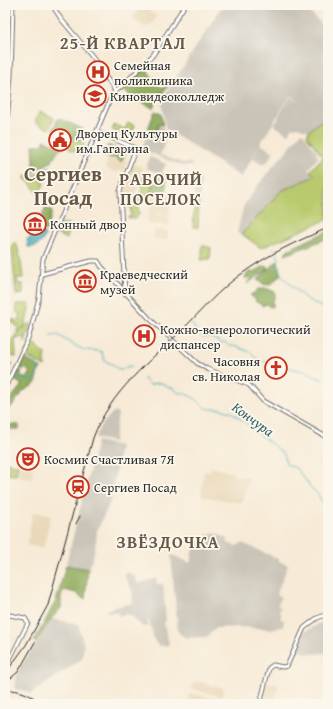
<svg xmlns="http://www.w3.org/2000/svg" width="333" height="709" font-family="'Gentium Book Plus',serif">
  <rect width="100%" height="100%" fill="#fbf7ec"/>
  <filter id="ink" filterUnits="userSpaceOnUse"><feTurbulence type="fractalNoise" baseFrequency=".025" numOctaves="2"/><feDisplacementMap in="SourceGraphic" scale="8" xChannelSelector="R" yChannelSelector="G"/><feConvolveMatrix kernelMatrix="1 2 1 2 8 2 1 2 1" color-interpolation-filters="sRGB"/></filter>
  <filter id="wash" filterUnits="userSpaceOnUse"><feTurbulence type="fractalNoise" baseFrequency=".012" numOctaves="4" result="noise"/><feDisplacementMap in="SourceGraphic" scale="16" xChannelSelector="R" yChannelSelector="G"/><feGaussianBlur stdDeviation="0.9" result="paint"/><feColorMatrix in="noise" values="0 0 0 0 0 0 0 0 0 0 0 0 0 0 0 0 0 1.4 0 .05"/><feComposite in="paint" operator="in"/></filter>
  <g filter="url(#wash)">
    <rect width="100%" height="100%" fill="#f7ead6"/>
    <path fill="#e9d9ba" d="M 5,5 L 11,5 L 10,29 L 5,29 Z
      M 141,5 L 157,17 L 149,27 L 147,26 L 145,28 L 132,19 Z
      M 111,153 L 128,161 L 123,172 L 118,170 L 116,173 L 105,167 Z
      M 132,164 L 143,168 L 135,197 L 122,196 L 122,190 Z
      M 152,195 L 170,196 L 170,214 L 148,214 Z
      M 148,215 L 169,215 L 169,226 L 148,224 Z
      M 154,230 L 168,231 L 167,240 L 154,239 Z
      M 19,465 L 33,467 L 32,479 L 18,477 Z
      M 211,467 L 233,473 L 232,475 L 249,478 L 242,503 L 201,496 L 204,471 L 210,472 Z
      M 33,512 L 51,515 L 43,548 L 27,545 Z
      M 196,681 L 223,688 L 224,689 L 222,697 L 189,688 Z
      M 266,682 L 278,685 L 275,700 L 263,697 Z
      M 189,693 L 220,700 L 219,704 L 190,704 Z"/>
    <path fill="#c9c3b8" d="M 223,5 L 303,5 L 328,31 L 328,114 L 309,131 L 297,127 L 295,128 L 293,127 L 288,134 L 274,125 L 279,118 L 278,117 L 290,97 L 302,103 L 290,96 L 260,144 L 274,152 L 266,163 L 263,164 L 253,158 L 259,147 L 241,177 L 166,129 L 161,101 Z
      M 159,125 L 162,126 L 164,129 L 165,142 L 160,155 L 183,163 L 192,163 L 191,166 L 182,166 L 141,149 L 146,138 L 153,141 Z
      M 302,132 L 317,152 L 316,155 L 319,156 L 308,170 L 316,176 L 281,191 L 242,234 L 237,233 L 244,205 L 257,186 Z
      M 150,157 L 166,164 L 161,174 L 146,168 Z
      M 113,412 L 118,413 L 114,442 L 95,438 L 100,427 Z
      M 97,441 L 120,446 L 111,500 L 97,531 L 95,549 L 89,569 L 66,565 Z
      M 212,532 L 227,538 L 228,543 L 236,546 L 242,543 L 279,559 L 279,561 L 288,565 L 276,595 L 281,598 L 277,606 L 281,607 L 279,611 L 281,613 L 281,619 L 284,620 L 283,627 L 271,629 L 242,627 L 216,628 L 207,637 L 186,638 L 178,632 L 171,555 L 173,555 L 190,563 L 193,556 L 191,555 L 197,542 L 203,545 L 207,534 L 210,535 Z
      M 126,572 L 134,575 L 138,584 L 156,578 L 157,584 L 163,584 L 166,619 L 164,624 L 169,643 L 167,646 L 159,646 L 155,642 L 149,620 L 147,621 L 149,626 L 143,627 L 135,620 L 132,615 L 129,616 L 128,614 L 119,616 L 117,611 L 108,613 L 106,610 L 115,607 L 133,603 L 132,590 L 125,577 Z
      M 52,619 L 78,624 L 84,645 L 82,659 L 31,694 L 26,691 L 15,689 L 17,674 L 21,666 Z
      M 323,622 L 328,624 L 328,653 L 308,654 L 296,648 L 302,633 Z"/>
    <path fill="#b8ca6d" stroke="#727a4c" d="M 40,111 L 54,118 L 49,129 L 35,122 Z
      M 328,114 L 328,219 L 261,248 L 242,234 L 281,191 L 315,176 L 310,171 L 323,157 L 307,136 L 309,131 Z
      M 128,123 L 135,125 L 130,137 L 112,130 L 114,125 L 125,129 Z
      M 73,139 L 85,143 L 81,154 L 69,149 Z
      M 50,167 L 47,174 L 42,174 L 40,180 L 43,181 L 44,184 L 39,193 C 33,190 31,182 25,179 L 25,176 L 32,176 L 38,173 L 40,176 L 39,173 Z
      M 145,176 L 151,177 L 153,179 L 150,195 L 148,197 L 143,196 L 141,193 L 143,177 Z
      M 196,179 L 200,180 L 198,227 L 193,227 Z
      M 141,196 L 138,203 L 139,215 L 135,219 L 134,218 L 128,218 L 128,217 L 131,216 L 130,198 Z
      M 62,224 L 68,224 L 67,239 L 56,234 L 60,225 Z
      M 13,243 L 16,243 C 20,252 22,268 23,278 L 17,278 L 18,284 L 23,284 L 23,294 L 16,295 L 12,248 L 13,247 Z
      M 202,245 L 211,248 L 210,259 L 201,260 L 202,257 Z
      M 16,304 L 30,304 L 25,326 L 17,332 L 18,325 L 16,326 L 14,323 L 12,324 L 12,320 L 15,319 L 14,321 L 15,322 L 20,320 L 20,314 L 17,313 Z
      M 30,323 L 31,324 L 25,343 L 25,337 L 18,338 L 18,339 L 16,339 L 17,334 Z
      M 15,337 L 16,357 L 14,357 L 10,354 L 8,355 L 7,359 L 13,364 L 6,370 L 5,347 Z
      M 35,344 L 45,354 L 45,367 L 27,357 L 25,354 L 28,348 Z
      M 7,462 L 9,462 L 9,464 L 18,465 L 16,475 L 5,474 L 5,464 Z"/>
    <path fill="#92ae60" stroke="#5e6c46" d="M 149,66 L 148,71 L 153,79 L 154,82 L 163,88 L 170,83 L 160,98 L 162,92 L 160,92 L 153,108 L 132,97 L 123,90 L 123,89 L 143,68 L 145,70 Z
      M 155,111 L 161,114 L 163,125 L 159,124 L 153,139 L 145,136 Z
      M 58,118 L 83,129 L 81,134 L 83,135 L 81,141 L 53,130 Z
      M 44,140 L 63,148 L 59,150 L 52,161 L 34,172 L 32,171 L 34,162 L 33,145 L 43,145 Z
      M 108,145 L 126,153 L 121,162 L 116,159 L 116,157 L 112,158 L 103,156 Z
      M 163,174 L 166,175 L 166,195 L 151,194 L 153,183 L 160,184 L 160,176 Z
      M 46,208 L 52,211 C 52,214 48,226 46,231 L 40,228 L 43,213 Z
      M 328,231 L 328,238 L 285,255 L 287,250 Z
      M 278,260 L 280,275 C 270,285 271,289 257,280 Z
      M 264,266 L 268,267 L 268,269 L 247,284 L 250,279 L 248,277 L 246,279 L 245,277 L 247,273 L 248,274 L 250,271 L 253,273 Z
      M 259,288 L 260,291 L 263,288 L 265,288 L 275,292 L 275,297 L 273,300 L 273,307 L 268,306 L 266,304 L 263,306 L 255,301 L 256,300 L 251,296 L 251,294 L 255,293 L 256,291 Z
      M 24,358 L 41,368 L 37,374 L 37,380 L 35,384 L 22,392 L 20,397 L 18,397 L 15,403 L 8,410 L 6,424 L 19,425 L 19,429 L 5,429 L 5,406 L 21,386 L 20,383 L 14,380 L 18,369 L 22,372 L 20,376 L 27,379 L 30,373 L 25,367 L 23,370 L 19,367 Z
      M 66,565 L 88,569 L 85,599 L 79,596 L 76,593 L 64,590 L 61,597 L 61,608 L 51,619 L 36,642 L 34,641 L 56,601 Z"/>
    <path fill="#3cacb9" stroke="#346c72" d="M 40,232 L 43,232 L 45,234 C 44,242 37,248 28,247 L 27,239 Z"/>
    <g fill="none" stroke-linecap="round" stroke-linejoin="round">
      <path stroke="#3cacb9" stroke-width="1" d="M 274,248 L 275,250
        M 277,254 L 279,258
        M 279,259 L 277,263 L 281,274 L 284,278 L 306,299 L 322,307 L 328,313
        M 192,324 L 195,328 L 195,331 L 203,337
        M 50,336 L 58,335 L 70,343 L 84,350 L 100,351 L 102,353 L 105,361 L 114,365 L 118,370 L 121,370 L 129,366 L 132,367
        M 204,337 C 211,335 215,339 221,343 L 225,342 L 229,346 C 237,345 243,351 251,352 L 254,357 L 261,361
        M 31,357 L 38,363
        M 263,361 L 311,373 L 313,376 L 328,381
        M 13,378 L 21,378 L 32,381 C 37,378 40,372 37,366
        M 144,379 L 150,385 C 157,382 164,382 168,388 L 173,388 L 179,393 L 184,393 L 196,399 L 205,408 L 211,409 L 221,409 L 233,413 L 284,454 L 286,464 L 296,468 L 313,490 L 316,492 L 328,510"/>
    </g>
  </g>
  <g filter="url(#ink)">
    <g fill="none" stroke-linecap="round" stroke-linejoin="round">
      <g stroke="#726e67" stroke-width="5">
        <path id="secondary" d="M 52,5 L 61,19 L 93,57 L 115,91
          M 97,132 L 135,148 L 135,150 L 120,191 L 125,294
          M 5,216 L 7,180 L 6,131 L 11,76 L 13,5
          M 42,274 L 91,261 L 98,261 L 101,266 L 149,318 L 197,363 L 207,369 L 249,385 L 263,401 L 328,438
          M 5,388 L 29,336 L 39,298 L 43,259 L 109,102 L 115,91 L 120,88 L 153,55 L 185,5
          M 5,614 L 25,618 L 28,623 L 10,659 L 5,667
          M 260,704 L 269,668 L 273,665 L 283,667 L 287,666 L 304,628 L 317,618 L 328,614"/>
      </g>
      <use href="#secondary" stroke="#fff" stroke-width="3"/>
      <path stroke="#2b2b2b" stroke-width="1" d="M 76,524 L 80,516
        M 5,674 L 26,645 L 48,605 L 93,438 C 110,392 149,362 183,329 C 201,311 219,290 240,275 C 267,255 297,241 328,228
        M 5,683 L 18,672 L 35,642
        M 5,690 C 20,689 31,695 43,704"/>
    </g>
  </g>
  <defs>
    <g id="hospital-ring" transform="scale(1.15)"><circle r="9.5" fill="#fbf7ec" stroke="#c8321e" stroke-width="1.5"/><path d="M-5-5h3v3.5h4V-5h3V5h-3V1.5h-4V5h-3Z" fill="#c8321e"/></g>
    <g id="university-ring" transform="scale(1.15)"><circle r="9.5" fill="#fbf7ec" stroke="#c8321e" stroke-width="1.5"/><path d="M0-5L7-2L0 1L-7-2ZM-4 1L0 2.5L4 1V4Q0 6-4 4Z" fill="#c8321e"/></g>
    <g id="civic-ring" transform="scale(1.15)"><circle r="9.5" fill="#fbf7ec" stroke="#c8321e" stroke-width="1.5"/><path d="M-.6-6.5H3V-4.5H.6V-3L4-1V1h2V6H-6V1h2V-1L-.6-3ZM-1.2 2.5V6h2.4V2.5Z" fill="#c8321e"/></g>
    <g id="museum-ring" transform="scale(1.15)"><circle r="9.5" fill="#fbf7ec" stroke="#c8321e" stroke-width="1.5"/><path d="M0-6L6-3V-2H-6V-3ZM-5-1h2V3h-2ZM-1-1h2V3h-2ZM3-1h2V3H3ZM-6 4H6V6H-6Z" fill="#c8321e"/></g>
    <g id="church-ring" transform="scale(1.15)"><circle r="9.5" fill="#fbf7ec" stroke="#c8321e" stroke-width="1.5"/><path d="M-1.2-6h2.4v3.5h3.3v2.4h-3.3V6h-2.4V-.1h-3.3v-2.4h3.3Z" fill="#c8321e"/></g>
    <g id="theatre-ring" transform="scale(1.15)"><circle r="9.5" fill="#fbf7ec" stroke="#c8321e" stroke-width="1.5"/><path d="M-5-5.5Q0-4 5-5.5V0Q5 5 0 6Q-5 5-5 0ZM-3.3-2.5H-1v1.5H-3.3ZM1-2.5H3.3v1.5H1ZM-2.8 1Q0 5.5 2.8 1Z" fill="#c8321e"/></g>
    <g id="station-ring" transform="scale(1.15)"><circle r="9.5" fill="#fbf7ec" stroke="#c8321e" stroke-width="1.5"/><path d="M-3-6H3Q5-6 5-4V2Q5 4 3 4L4.5 6H3L1.5 4h-3L-3 6H-4.5L-3 4Q-5 4-5 2V-4Q-5-6-3-6ZM-3.5-4v3h7v-3ZM-3.5 1v1.5H-2V1ZM2 1v1.5H3.5V1Z" fill="#c8321e"/></g>
  </defs>
  <g fill-rule="evenodd">
    <use href="#hospital-ring" x="98" y="72"/>
    <use href="#university-ring" x="95" y="96"/>
    <use href="#civic-ring" x="60" y="140"/>
    <use href="#museum-ring" x="35" y="224"/>
    <use href="#museum-ring" x="85" y="281"/>
    <use href="#hospital-ring" x="144" y="336"/>
    <use href="#church-ring" x="276" y="368"/>
    <use href="#theatre-ring" x="28" y="459"/>
    <use href="#station-ring" x="78" y="487"/>
  </g>
  <g text-anchor="middle" dominant-baseline="central" stroke-width="3.5" stroke-linejoin="round" paint-order="stroke">
    <g font-size="13" fill="#2b2b2b" stroke="#fbf7ec" text-anchor="start">
      <text x="114" y="65">Семейная<tspan x="114" dy="15">поликлиника</tspan></text>
      <text x="110" y="96">Киновидеоколледж</text>
      <text x="76" y="133">Дворец Культуры<tspan x="76" dy="15">им.Гагарина</tspan></text>
      <text x="50" y="224">Конный двор</text>
      <text x="100" y="274">Краеведческий<tspan x="100" dy="15">музей</tspan></text>
      <text x="160" y="329">Кожно-венерологический<tspan x="160" dy="15">диспансер</tspan></text>
      <text x="260" y="361" text-anchor="end">Часовня<tspan x="260" dy="15">св. Николая</tspan></text>
      <text x="44" y="459">Космик Счастливая 7Я</text>
      <text x="94" y="487">Сергиев Посад</text>
    </g>
    <g font-size="14" font-style="italic" fill="#325f64" stroke="#fbf7ec">
      <text transform="translate(253 419) rotate(36)">Кончура</text>
    </g>
    <g font-size="17" font-weight="bold" letter-spacing="1" fill="#675848" stroke="#fbf7ec">
      <text x="123" y="42">25-Й КВАРТАЛ</text>
      <text x="161" y="178">РАБОЧИЙ<tspan x="161" dy="20">ПОСЕЛОК</tspan></text>
      <text x="168" y="541">ЗВЁЗДОЧКА</text>
    </g>
    <g font-size="21" font-weight="bold" fill="#675848" stroke="#fbf7ec">
      <text x="63" y="173">Сергиев<tspan x="63" dy="24">Посад</tspan></text>
    </g>
  </g>
  <rect width="333" height="709" fill="none" stroke="#fbf7ec" stroke-width="20"/>
</svg>
